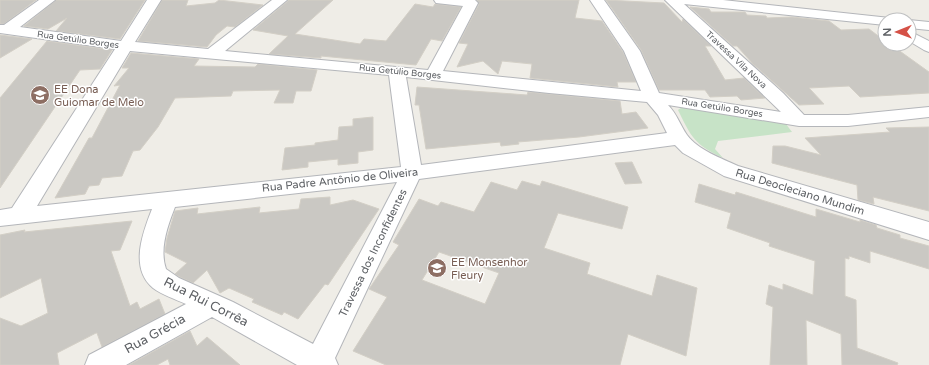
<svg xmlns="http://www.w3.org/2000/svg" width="929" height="365" font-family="'Varela Round',sans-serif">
  <rect width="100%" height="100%" fill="#efede7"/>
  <path fill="#c7e3c7" d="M 682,107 L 773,118 L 786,124 L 792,132 L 718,141 L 715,149 L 723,158 C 695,145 691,137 678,110 Z"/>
  <path fill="#cac8c3" stroke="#d3cfc6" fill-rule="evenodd" d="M 0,0 L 36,0 L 4,24 L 0,24 Z
    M 56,0 L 145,0 L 120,39 L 56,31 L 67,18 L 48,29 L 24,26 Z
    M 162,0 L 188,0 L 186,6 L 215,3 L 219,0 L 263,5 L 235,27 L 227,26 L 216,35 L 207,47 L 138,41 Z
    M 289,0 L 333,0 L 295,34 L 360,44 L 364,39 L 386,41 L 415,4 L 433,7 L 435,4 L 461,7 L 442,41 L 431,39 L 416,65 L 321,56 L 321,58 L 269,54 L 288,36 L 253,30 Z
    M 477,0 L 579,0 L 575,18 L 602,21 L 623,52 L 636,82 L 617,82 L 618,87 L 530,78 L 532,64 L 502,61 L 498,74 L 483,61 L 457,67 L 468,44 L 459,43 L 479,4 Z
    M 606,0 L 664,3 L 682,22 L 683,19 L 711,46 L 705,46 L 725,80 L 744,78 L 765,98 L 741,100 L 737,96 L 710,97 L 705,90 L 659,90 L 641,50 Z
    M 690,7 L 709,9 L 711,12 L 745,12 L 747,15 L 766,16 L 767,18 L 792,17 L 829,21 L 841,30 L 869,29 L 885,41 L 885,44 L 890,44 L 929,72 L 929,93 L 860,97 L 849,86 L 809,88 L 824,104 L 799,105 L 753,64 L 737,46 L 733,46 Z
    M 0,35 L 32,39 L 0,58 Z
    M 47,41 L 112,50 L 100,69 L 80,70 L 0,188 L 0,98 Z
    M 131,53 L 199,59 L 194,66 L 255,67 L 258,64 L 317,70 L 311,91 L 296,91 L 293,103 L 274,103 L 280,90 L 233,91 L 231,96 L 175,98 L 158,127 L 140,150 L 133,151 L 122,176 L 102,178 L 99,185 L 89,186 L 85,194 L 55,198 L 89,138 L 92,138 L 120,85 L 114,86 L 129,68 L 122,68 Z
    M 417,87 L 527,95 L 528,92 L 620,101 L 622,114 L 636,112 L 648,128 L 579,137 L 518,142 L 519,144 L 501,146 L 500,142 L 426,149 L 419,105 L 415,105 Z
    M 373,117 L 373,150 L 358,152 L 358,163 L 338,165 L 338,159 L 308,162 L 308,167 L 282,170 L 285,148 L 315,145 L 315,143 L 338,140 L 339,127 L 353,126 L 353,119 Z
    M 929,127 L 929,211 L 873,197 L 874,204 L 858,200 L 857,185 L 772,163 L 773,146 L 785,146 L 821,155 L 805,138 L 890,132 L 886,128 Z
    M 632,162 L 642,183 L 625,184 L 615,163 Z
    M 522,181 L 540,186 L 542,181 L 628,207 L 622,229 L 558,213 L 544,248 L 590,263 L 587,274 L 652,296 L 657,275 L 697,288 L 686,356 L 628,334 L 620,365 L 386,365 L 353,351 L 387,297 L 369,289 L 399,245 L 393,242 L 419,199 L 438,206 L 441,202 L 474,212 L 491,182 L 517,190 ZM 439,252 L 499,273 L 485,304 L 422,280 Z
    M 699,184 L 735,195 L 736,192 L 816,217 L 816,209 L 860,222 L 860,220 L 876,225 L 877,228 L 900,235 L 900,238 L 929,246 L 929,269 L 870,251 L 870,263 L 849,256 L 849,259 L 845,258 L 845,296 L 856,300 L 857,348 L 898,363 L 897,365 L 842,365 L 841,334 L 806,320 L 807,365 L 770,365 L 773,307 L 766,304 L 769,285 L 783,290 L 783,284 L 813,295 L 815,261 L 769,246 L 770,243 L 727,228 L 731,213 L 695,202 Z
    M 330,197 L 330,205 L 353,200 L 379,209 L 328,285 L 325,284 L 298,319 L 284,312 L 282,315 L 252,302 L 254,299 L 229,288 L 220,293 L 207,270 L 193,283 L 180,277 L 175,274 L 187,263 L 165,252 L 167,238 L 175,211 L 198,208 L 197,214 L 260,207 L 259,213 L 299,209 L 301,199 Z
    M 132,221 L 120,250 L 111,251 L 130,306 L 137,302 L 140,309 L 159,299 L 165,314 L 102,347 L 97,333 L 96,333 L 57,353 L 59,365 L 0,365 L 0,318 L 21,326 L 48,313 L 41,278 L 0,298 L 0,235 L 25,230 L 24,232 Z
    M 190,331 L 197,346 L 207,337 L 240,365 L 170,365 L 168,359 L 157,365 L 129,365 Z"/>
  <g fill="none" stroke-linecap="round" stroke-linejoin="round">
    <g stroke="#b4b6ba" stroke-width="2">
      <path id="minor" d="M 39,0 L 55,0 L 20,27 L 121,41 L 147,0 L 161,0 L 135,42 L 208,49 L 272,0 L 287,0 L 225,51 L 428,70 L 463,6 L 436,3 L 434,0 L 475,0 L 478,3 L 443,71 L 641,91 L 624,51 L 590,0 L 604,0 L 640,51 L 659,93 L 781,112 L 665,0 L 723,0 L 890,18 L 891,20 L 885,20 L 885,25 L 684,4 L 783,93 L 804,115 L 848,115 L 929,107 L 929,117 L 848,126 L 799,126 L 668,105 C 677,114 680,125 687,135 C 698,150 721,158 738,166 L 929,222 L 929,240 L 724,176 L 683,153 L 675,145 L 419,179 L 335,358 L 338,365 L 297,365 L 212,317 L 126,365 L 85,365 L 89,355 L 186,304 C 175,299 162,295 153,288 C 129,268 143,232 152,209 L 0,226 L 0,210 L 12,208 L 115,49 L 0,33 L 0,25 L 4,25 ZM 130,51 L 389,75 L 401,167 L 37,206 ZM 406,77 L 549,93 L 647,102 L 658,115 L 667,133 L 421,165 ZM 397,182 L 313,344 L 233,302 L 179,278 L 166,269 C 159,249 168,225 175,207 Z
        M 908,20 L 909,20 L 929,22 L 929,30 L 909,28 Z
        M 909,31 L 929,41 L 929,52 L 924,50 L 909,41 Z"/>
    </g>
    <use href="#minor" fill="#fff" fill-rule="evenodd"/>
  </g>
  <defs>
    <g id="school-disc" transform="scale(1)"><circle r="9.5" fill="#8d6e63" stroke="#fff"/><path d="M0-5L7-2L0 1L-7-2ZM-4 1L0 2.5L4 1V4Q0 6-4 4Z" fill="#fff"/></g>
  </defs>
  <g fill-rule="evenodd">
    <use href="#school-disc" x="40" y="95"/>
    <use href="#school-disc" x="437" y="268"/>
  </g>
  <g text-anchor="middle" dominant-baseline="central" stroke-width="3" stroke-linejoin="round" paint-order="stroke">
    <g font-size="9" fill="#5e6165" stroke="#fff">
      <text transform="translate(78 40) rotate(8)">Rua Getúlio Borges</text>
      <text transform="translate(736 60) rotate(43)">Travessa Vila Nova</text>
      <text transform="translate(400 72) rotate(6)">Rua Getúlio Borges</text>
      <text transform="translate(722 108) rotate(9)">Rua Getúlio Borges</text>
    </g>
    <g font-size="11" fill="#785e54" stroke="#fff" text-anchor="start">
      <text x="54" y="89">EE Dona<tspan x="54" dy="13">Guiomar de Melo</tspan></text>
      <text x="451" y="262">EE Monsenhor<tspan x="451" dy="13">Fleury</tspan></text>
    </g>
    <g font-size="11" fill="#5e6165" stroke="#fff">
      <text transform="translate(340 180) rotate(-6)">Rua Padre Antônio de Oliveira</text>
      <text transform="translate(800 192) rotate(17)">Rua Deocleciano Mundim</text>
      <text transform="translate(373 253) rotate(-64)">Travessa dos Inconfidentes</text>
    </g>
    <g font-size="13" fill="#5e6165" stroke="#fff">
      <text transform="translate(206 302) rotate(27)">Rua Rui Corrêa</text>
      <text transform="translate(155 334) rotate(-29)">Rua Grécia</text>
    </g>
  </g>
  <g transform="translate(897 32) rotate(269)"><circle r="19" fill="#ffffff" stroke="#bfc0c1"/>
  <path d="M0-3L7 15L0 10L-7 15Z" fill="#d55147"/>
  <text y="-6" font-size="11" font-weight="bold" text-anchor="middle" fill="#5e6165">N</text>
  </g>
</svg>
